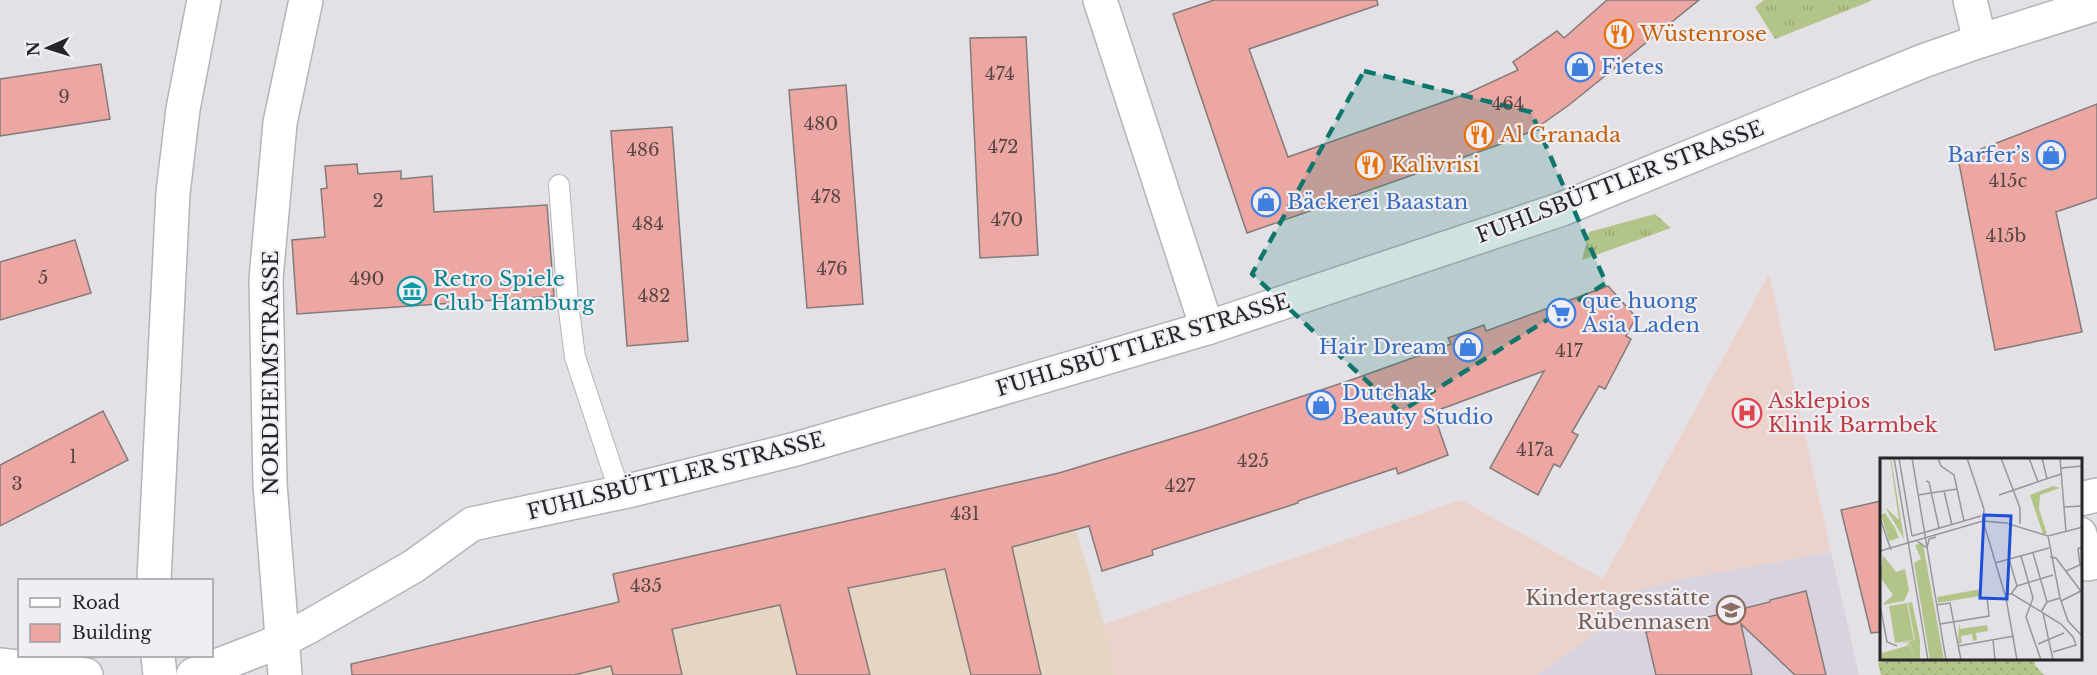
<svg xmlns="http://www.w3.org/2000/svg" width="2097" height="675" font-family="'Libre Baskerville',serif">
  <defs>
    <pattern id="grass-tufts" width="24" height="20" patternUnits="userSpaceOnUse" patternTransform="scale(1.5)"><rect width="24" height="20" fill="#b3c488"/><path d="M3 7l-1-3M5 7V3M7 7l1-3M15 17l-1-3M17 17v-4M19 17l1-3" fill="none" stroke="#9aa875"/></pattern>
    <pattern id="park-dots" width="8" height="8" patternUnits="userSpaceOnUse" patternTransform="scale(1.5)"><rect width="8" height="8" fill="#b3c488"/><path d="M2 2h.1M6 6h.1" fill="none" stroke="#9aa875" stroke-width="1.8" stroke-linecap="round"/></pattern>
  </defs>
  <rect width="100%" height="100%" fill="#e3e1e6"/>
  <path fill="#e4d6c3" d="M 1059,473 L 1104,624 L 1115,675 L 367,675 L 365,661 L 618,602 L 613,574 Z"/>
  <path fill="#d9d3df" d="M 1831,552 L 1859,675 L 1537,675 L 1601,629 L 1634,591 L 1681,579 Z"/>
  <path fill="#ebd2cb" d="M 1769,274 L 1831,552 L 1681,579 L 1634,591 L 1601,629 L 1537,675 L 1115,675 L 1104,624 L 1461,500 L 1603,579 Z"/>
  <path fill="url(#grass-tufts)" d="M 1764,0 L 1871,0 L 1871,1 L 1775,39 L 1755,7 Z
    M 1655,214 L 1671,228 L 1582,260 L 1589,232 Z"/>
  <path fill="url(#park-dots)" d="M 1897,658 L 2034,659 L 2035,665 L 2044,675 L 1881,675 L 1878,663 Z"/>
  <path fill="#eda7a2" stroke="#817b7a" stroke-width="1.5" d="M 1214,0 L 1377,0 L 1378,5 L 1249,49 L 1288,157 L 1466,94 L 1518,70 L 1513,62 L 1557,31 L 1564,38 L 1607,0 L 1699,0 L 1569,105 L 1532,131 L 1501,144 L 1247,233 L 1173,14 Z
    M 1026,37 L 1038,255 L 980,258 L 970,38 Z
    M 101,64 L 110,119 L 0,136 L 0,79 Z
    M 846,85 L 863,304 L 807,308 L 789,90 Z
    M 2097,104 L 2097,198 L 2056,212 L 2082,332 L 1995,350 L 1958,158 Z
    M 672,127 L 688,341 L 627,346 L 611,131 Z
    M 357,164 L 358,174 L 401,171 L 401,179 L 432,176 L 434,212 L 547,205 L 554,296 L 297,314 L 292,240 L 325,237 L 321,189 L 327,188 L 325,166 Z
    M 75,240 L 91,293 L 0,320 L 0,262 Z
    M 1608,286 L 1636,317 L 1626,336 L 1631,339 L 1605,389 L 1599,386 L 1572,432 L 1578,435 L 1560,467 L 1554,464 L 1538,495 L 1490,468 L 1544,371 L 1433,412 L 1448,455 L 1398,474 L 1396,468 L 1298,501 L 1298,503 L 1152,550 L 1153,555 L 1102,571 L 1089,526 L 1012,547 L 1041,675 L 971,675 L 945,569 L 848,588 L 870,675 L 797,675 L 780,605 L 672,629 L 682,675 L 613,675 L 611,666 L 574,675 L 352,675 L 351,664 L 619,602 L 613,574 L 1059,473 L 1204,429 L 1354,379 L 1451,344 L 1448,338 L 1484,325 L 1486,331 Z
    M 103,411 L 128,460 L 0,526 L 0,465 Z
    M 1881,501 L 1881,632 L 1871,633 L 1841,510 Z
    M 1806,591 L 1826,675 L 1795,675 L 1741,624 L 1752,675 L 1656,675 L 1646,632 L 1770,602 L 1770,600 Z"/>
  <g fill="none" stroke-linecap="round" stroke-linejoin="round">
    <g stroke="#b6b3b8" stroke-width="22">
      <path id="lane" d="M 559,185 L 568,303 L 575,357 L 620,493"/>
    </g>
    <g stroke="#b6b3b8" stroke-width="36">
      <path id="street" d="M 1100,0 L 1207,328
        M 1970,0 L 1980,41
        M 2080,499 L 2097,495
        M 2080,534 L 2087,564 L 2097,562"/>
    </g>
    <g stroke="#b6b3b8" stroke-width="36">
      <path id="secondary" d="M 154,580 L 173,193 L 183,109 L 204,0
        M 158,656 L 160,675
        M 0,665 L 86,675
        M 193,675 L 281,641 L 310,626 L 414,566 L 472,524 L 632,490 L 796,449 L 1207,328 L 1562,209 L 1923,61 L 1980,41 L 2097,4
        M 285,675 L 270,484 L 266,279 L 280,123 L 306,0"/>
    </g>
    <use href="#lane" stroke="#fff" stroke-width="20"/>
    <use href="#street" stroke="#fff" stroke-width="33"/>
    <use href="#secondary" stroke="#fff" stroke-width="33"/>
  </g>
  <path fill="#0f766e" fill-opacity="0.2" stroke="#0f766e" stroke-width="4.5" stroke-dasharray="12 8" stroke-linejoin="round" d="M 1364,71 L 1531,112 L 1606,283 L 1400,412 L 1252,274 Z"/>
  <defs>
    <g id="restaurant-ring" transform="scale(1.5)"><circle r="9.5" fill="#f0eef3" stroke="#e8710a" stroke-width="1.5"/><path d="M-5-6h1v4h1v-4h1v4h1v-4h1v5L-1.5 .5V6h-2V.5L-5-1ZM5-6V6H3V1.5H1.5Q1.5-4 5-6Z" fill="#e8710a"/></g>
    <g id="shop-ring" transform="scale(1.5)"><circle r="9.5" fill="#f0eef3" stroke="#3f7fe0" stroke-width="1.5"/><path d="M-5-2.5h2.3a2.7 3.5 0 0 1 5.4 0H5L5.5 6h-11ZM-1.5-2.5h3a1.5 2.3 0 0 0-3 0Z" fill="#3f7fe0"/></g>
    <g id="museum-ring" transform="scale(1.5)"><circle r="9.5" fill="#f0eef3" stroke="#0f9aa8" stroke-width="1.5"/><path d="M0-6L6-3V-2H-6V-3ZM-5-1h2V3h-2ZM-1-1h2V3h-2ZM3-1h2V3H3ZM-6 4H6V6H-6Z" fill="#0f9aa8"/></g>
    <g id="supermarket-ring" transform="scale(1.5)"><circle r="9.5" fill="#f0eef3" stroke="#3f7fe0" stroke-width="1.5"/><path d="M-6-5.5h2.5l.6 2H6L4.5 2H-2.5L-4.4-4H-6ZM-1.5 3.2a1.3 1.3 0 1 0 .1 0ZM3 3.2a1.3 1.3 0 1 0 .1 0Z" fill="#3f7fe0"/></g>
    <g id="hospital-ring" transform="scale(1.5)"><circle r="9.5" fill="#f0eef3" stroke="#e0444e" stroke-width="1.5"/><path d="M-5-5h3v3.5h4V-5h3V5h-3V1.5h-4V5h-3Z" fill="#e0444e"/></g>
    <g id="school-ring" transform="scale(1.5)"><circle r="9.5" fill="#f0eef3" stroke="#8d6e63" stroke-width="1.5"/><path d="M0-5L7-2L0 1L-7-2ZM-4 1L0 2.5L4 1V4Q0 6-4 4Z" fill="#8d6e63"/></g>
  </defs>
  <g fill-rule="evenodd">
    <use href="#restaurant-ring" x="1619" y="34"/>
    <use href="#shop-ring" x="1580" y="67"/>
    <use href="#restaurant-ring" x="1479" y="135"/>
    <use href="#shop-ring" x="2051" y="155"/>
    <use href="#restaurant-ring" x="1370" y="165"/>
    <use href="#shop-ring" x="1266" y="202"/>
    <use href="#museum-ring" x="412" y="291"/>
    <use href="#supermarket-ring" x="1561" y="313"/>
    <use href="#shop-ring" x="1468" y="347"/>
    <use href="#shop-ring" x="1321" y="405"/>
    <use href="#hospital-ring" x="1747" y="413"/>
    <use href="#school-ring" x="1731" y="610"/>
  </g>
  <g text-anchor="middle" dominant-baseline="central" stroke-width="4.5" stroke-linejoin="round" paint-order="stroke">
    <g font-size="18" fill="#584646">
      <text x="1000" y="74">474</text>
      <text x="64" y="97">9</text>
      <text x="1508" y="104">464</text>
      <text x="821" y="124">480</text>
      <text x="1003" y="147">472</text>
      <text x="643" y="150">486</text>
      <text x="2008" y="181">415c</text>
      <text x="826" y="197">478</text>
      <text x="378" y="201">2</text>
      <text x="1007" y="220">470</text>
      <text x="648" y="224">484</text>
      <text x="2006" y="236">415b</text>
      <text x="832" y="269">476</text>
      <text x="43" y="278">5</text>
      <text x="367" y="279">490</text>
      <text x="654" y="296">482</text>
      <text x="1569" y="351">417</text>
      <text x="1535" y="450">417a</text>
      <text x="73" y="457">1</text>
      <text x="1253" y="461">425</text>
      <text x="17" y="484">3</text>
      <text x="1180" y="486">427</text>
      <text x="965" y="514">431</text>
      <text x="646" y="586">435</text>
    </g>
    <g font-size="21" fill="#c56008" stroke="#f0eef3" text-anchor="start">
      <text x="1640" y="34">Wüstenrose</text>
      <text x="1500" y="135">Al Granada</text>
      <text x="1391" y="165">Kalivrisi</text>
    </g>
    <g font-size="21" fill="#366cbe" stroke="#f0eef3" text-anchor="start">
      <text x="1601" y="67">Fietes</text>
      <text x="2030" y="155" text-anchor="end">Barfer’s</text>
      <text x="1287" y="202">Bäckerei Baastan</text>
      <text x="1582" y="301">que huong<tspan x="1582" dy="24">Asia Laden</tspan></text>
      <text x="1447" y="347" text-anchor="end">Hair Dream</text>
      <text x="1342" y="393">Dutchak<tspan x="1342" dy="24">Beauty Studio</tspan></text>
    </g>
    <g font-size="21" fill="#262527" stroke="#f0eef3">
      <text transform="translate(1620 182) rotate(-21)">FUHLSBÜTTLER STRASSE</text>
      <text transform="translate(1143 345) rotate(-17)">FUHLSBÜTTLER STRASSE</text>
      <text transform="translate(271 373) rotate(-90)">NORDHEIMSTRASSE</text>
      <text transform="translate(676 476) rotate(-14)">FUHLSBÜTTLER STRASSE</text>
    </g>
    <g font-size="21" fill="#0d838f" stroke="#f0eef3" text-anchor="start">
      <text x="433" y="279">Retro Spiele<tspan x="433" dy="24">Club Hamburg</tspan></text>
    </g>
    <g font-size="21" fill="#be3a42" stroke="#f0eef3" text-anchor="start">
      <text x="1768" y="401">Asklepios<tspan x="1768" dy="24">Klinik Barmbek</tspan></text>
    </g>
    <g font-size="21" fill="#785e54" stroke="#f0eef3" text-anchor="end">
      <text x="1710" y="598">Kindertagesstätte<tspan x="1710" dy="24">Rübennasen</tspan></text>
    </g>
  </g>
  <g transform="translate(1880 458)">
    <rect width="202" height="202" fill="#e3e1e6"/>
    <path d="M 3,97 L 16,114 L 25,111 L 29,132 L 24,143 L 2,147 L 13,137 L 0,119 ZM 32,144 L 40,182 L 40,202 L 35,202 L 30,186 L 25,188 L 30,184 L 17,186 L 35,182 L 28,145 ZM 79,165 L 80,171 L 107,167 L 108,173 L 96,175 L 97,182 L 93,183 L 92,176 L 81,178 L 82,185 L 78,186 Z" fill="#b3c488"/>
    <path d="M 10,0 L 11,0 L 24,81 L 5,49 L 19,62 Z" fill="#b3c488"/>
    <path d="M 173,28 L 180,30 L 160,37 L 159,51 L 167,76 L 163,76 L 150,37 ZM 5,55 L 15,70 L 19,80 L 9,83 L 1,57 ZM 42,85 L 43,86 L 64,202 L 50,202 L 34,105 L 41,101 L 35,87 ZM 101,131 L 99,138 L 58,145 L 57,139 ZM 27,145 L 34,182 L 15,185 L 9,148 ZM 30,187 L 35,202 L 2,201 L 0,191 L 2,195 Z" fill="#b3c488"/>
    <path fill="none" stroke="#97969a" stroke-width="1.5" d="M 14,0 L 48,202M 19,0 L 32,78M 32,0 L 66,202M 58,0 L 61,8 L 74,17 L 84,63M 87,0 L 104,51 L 103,63 L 126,140 L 137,202M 121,0 L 140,50 L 140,66M 149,0 L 158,24M 162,0 L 167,21M 180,0 L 186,74M 181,10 L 203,8M 46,23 L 49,24 L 59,70M 64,33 L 72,67M 38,37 L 77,31M 119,37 L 181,16M 184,49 L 203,48M 0,60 L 11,92M 32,78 L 101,58M 168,78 L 180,140 L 188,163 L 203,179M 37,83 L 47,90 L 49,81 L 56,79M 0,93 L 103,63 L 126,65 L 168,78 L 203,69M 153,95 L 167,144M 141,98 L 153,140 L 146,159 L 161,202M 170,99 L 176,100 L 203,136M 129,101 L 137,128M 115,105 L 169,90M 186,113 L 200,107 L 198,91 L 203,88M 125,136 L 132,136 L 181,166 L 193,179 L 196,187 L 173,194M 131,136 L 137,128 L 173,117M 181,143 L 201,133M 0,147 L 7,184 L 17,188M 56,147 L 70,145 L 81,202M 161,154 L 167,144 L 180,140M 163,155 L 173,202M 60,166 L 109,158 L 107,139M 113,182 L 115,202M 158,186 L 184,175M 78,188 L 134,178"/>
    <path fill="#1d4ed8" fill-opacity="0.15" stroke="#1d4ed8" stroke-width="3" d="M 104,57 L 131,58 L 127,141 L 100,140 Z"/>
    <rect width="202" height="202" fill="none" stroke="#262527" stroke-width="3"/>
  </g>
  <rect x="18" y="579" width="195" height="78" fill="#f0eef3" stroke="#9f9ea1" stroke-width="1.5"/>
  <rect x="30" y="598" width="30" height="9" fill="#ffffff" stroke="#9f9ea1" stroke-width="1.5"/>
  <text x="72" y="609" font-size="18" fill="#262527">Road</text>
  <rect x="30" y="624" width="30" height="18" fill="#eda7a2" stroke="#9f9ea1" stroke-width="1.5"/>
  <text x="72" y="639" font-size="18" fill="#262527">Building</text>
  <g transform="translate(48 48) rotate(267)" stroke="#f0eef3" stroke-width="4.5" paint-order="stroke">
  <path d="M0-4.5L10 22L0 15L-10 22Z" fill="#262527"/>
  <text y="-9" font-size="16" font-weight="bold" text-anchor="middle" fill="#262527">N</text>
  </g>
</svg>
